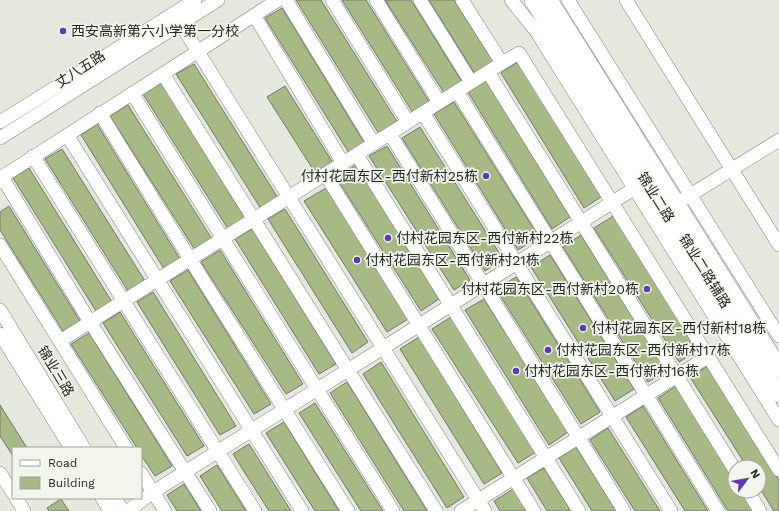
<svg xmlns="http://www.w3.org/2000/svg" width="779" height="511" font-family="'Work Sans','Noto Sans SC',sans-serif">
  <rect width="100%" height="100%" fill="#e4e8dd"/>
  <path fill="#a7ba85" stroke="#72756c" d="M 296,0 L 321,0 L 398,123 L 379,134 Z
    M 342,0 L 366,0 L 430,103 L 413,113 Z
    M 385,0 L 411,0 L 462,82 L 444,93 Z
    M 429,0 L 454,0 L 494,63 L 475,74 Z
    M 282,8 L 365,144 L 349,153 L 265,18 Z
    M 518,62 L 601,197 L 584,208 L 501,73 Z
    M 194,64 L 278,198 L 261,209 L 176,74 Z
    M 486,81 L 570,217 L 552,229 L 468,92 Z
    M 161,83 L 245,218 L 228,229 L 143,94 Z
    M 285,86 L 333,163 L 316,174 L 267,97 Z
    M 454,102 L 539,237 L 518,250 L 434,114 Z
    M 128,105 L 212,239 L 195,250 L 110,116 Z
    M 97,124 L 180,259 L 164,269 L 81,135 Z
    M 420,127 L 503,259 L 485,271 L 402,138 Z
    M 387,146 L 470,280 L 454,290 L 369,156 Z
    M 62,149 L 145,281 L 128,291 L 45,159 Z
    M 356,165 L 439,299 L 421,311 L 336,177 Z
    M 29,168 L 112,302 L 96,311 L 13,178 Z
    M 326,188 L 408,319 L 387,332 L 304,201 Z
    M 9,206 L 80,321 L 63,331 L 0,230 L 0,212 Z
    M 285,209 L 368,342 L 352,353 L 268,219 Z
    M 615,215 L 699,350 L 679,362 L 594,228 Z
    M 252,229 L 336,364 L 319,374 L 235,239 Z
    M 581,235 L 666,371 L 648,382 L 563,247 Z
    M 220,250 L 303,384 L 286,394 L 201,262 Z
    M 550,255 L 634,389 L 615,401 L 531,267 Z
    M 188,270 L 271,404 L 254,414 L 170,281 Z
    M 516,277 L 600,412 L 581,424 L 496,289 Z
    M 153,292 L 236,426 L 220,435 L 137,302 Z
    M 484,299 L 568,432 L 549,445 L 465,310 Z
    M 120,312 L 204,446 L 187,456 L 103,323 Z
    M 451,317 L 536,452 L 518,463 L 432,329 Z
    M 89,333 L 172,466 L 155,476 L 141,455 L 141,448 L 137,448 L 71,344 Z
    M 419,337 L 502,473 L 484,484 L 400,349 Z
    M 381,362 L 464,497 L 447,508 L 363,374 Z
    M 708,366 L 779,480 L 779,510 L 777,511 L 774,511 L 759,487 L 759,467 L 747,467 L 690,377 Z
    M 347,382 L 427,511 L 404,511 L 330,393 Z
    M 676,386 L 735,481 L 735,491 L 741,491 L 754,511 L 728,511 L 658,398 Z
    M 315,403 L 383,511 L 361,511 L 299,413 Z
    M 0,405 L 27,448 L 13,448 L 13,456 L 0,436 Z
    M 643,406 L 708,511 L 685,511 L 626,417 Z
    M 284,422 L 339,511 L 315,511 L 266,433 Z
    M 608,428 L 660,511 L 635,511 L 590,440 Z
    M 249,444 L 291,511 L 269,511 L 233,454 Z
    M 576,447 L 616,511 L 592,511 L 559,458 Z
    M 217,465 L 246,511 L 222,511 L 200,476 Z
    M 544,468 L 571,511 L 547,511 L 527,478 Z
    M 184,484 L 201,511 L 177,511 L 167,495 Z
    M 513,489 L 527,511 L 500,511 L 494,501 Z
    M 61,499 L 69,511 L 49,511 L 47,508 Z"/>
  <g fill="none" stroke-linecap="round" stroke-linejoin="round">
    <g stroke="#80847b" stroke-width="14">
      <path id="minor" d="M 286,0 L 374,144
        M 332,0 L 408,122
        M 376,0 L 439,102
        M 420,0 L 471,82
        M 462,0 L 502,63 L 519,53 L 779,470
        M 511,0 L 536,31 L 779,420
        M 568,0 L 779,336
        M 626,0 L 779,245
        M 254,15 L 343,163
        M 180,23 L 485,511
        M 488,72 L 735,470
        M 163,74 L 436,511
        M 457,91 L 718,511
        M 132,93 L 393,511
        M 100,113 L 190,259 L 348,511
        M 423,113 L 671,511
        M 0,122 L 195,0
        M 390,134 L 624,511
        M 67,135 L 302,511
        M 0,138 L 218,0
        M 357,155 L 579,511
        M 33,156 L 255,511
        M 325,174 L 534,511
        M 2,177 L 90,322 L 210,511
        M 0,182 L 2,177 L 278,0
        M 684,199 L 779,140
        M 0,245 L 126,448
        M 0,310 L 84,448
        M 0,334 L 71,448
        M 60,341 L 502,63
        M 0,473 L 13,493
        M 141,473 L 165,511
        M 748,491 L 760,511
        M 16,498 L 24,511
        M 102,498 L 110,511
        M 115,498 L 123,511
        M 128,511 L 153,492 L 383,348 L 646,181
        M 461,511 L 709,356"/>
    </g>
    <g stroke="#80847b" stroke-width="18">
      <path id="major" d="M 533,0 L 779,394
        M 549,0 L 779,368"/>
    </g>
    <use href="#minor" stroke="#fff" stroke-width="13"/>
    <use href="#major" stroke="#fff" stroke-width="17"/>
  </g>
  <g fill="#5e3ab3" stroke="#f1f5eb" stroke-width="1.5">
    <circle cx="63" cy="31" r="4"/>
    <circle cx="486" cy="176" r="4"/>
    <circle cx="388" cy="238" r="4"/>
    <circle cx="357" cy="260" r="4"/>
    <circle cx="647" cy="289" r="4"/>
    <circle cx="583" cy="328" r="4"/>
    <circle cx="548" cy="350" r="4"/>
    <circle cx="516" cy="371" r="4"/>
  </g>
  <g text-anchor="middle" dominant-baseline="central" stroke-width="3.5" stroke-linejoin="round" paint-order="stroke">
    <g font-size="14" fill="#262723" stroke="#f1f5eb" text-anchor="start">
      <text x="71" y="31">西安高新第六小学第一分校</text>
      <text x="478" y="176" text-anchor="end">付村花园东区-西付新村25栋</text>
      <text x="396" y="238">付村花园东区-西付新村22栋</text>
      <text x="365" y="260">付村花园东区-西付新村21栋</text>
      <text x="639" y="289" text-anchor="end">付村花园东区-西付新村20栋</text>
      <text x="591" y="328">付村花园东区-西付新村18栋</text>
      <text x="556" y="350">付村花园东区-西付新村17栋</text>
      <text x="524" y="371">付村花园东区-西付新村16栋</text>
    </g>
    <g font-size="14" fill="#262723" stroke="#f1f5eb">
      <text transform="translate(80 69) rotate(-33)">丈八五路</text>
      <text transform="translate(656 197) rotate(58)">锦业二路</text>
      <text transform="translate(705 271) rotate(58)">锦业二路辅路</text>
      <text transform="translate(56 371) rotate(59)">锦业三路</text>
    </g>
  </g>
  <rect x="12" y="447" width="130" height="52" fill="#f1f5eb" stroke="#a0a39b"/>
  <rect x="20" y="460" width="20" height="6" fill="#ffffff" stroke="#a0a39b"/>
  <text x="48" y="467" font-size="12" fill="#262723">Road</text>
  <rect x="20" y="477" width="20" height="12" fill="#a7ba85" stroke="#a0a39b"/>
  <text x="48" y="487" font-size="12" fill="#262723">Building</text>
  <g transform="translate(747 479) rotate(58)"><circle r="19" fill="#f1f5eb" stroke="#a0a39b"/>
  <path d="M0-3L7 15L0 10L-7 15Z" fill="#5e3ab3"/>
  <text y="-6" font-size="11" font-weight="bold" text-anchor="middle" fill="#262723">N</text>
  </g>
</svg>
